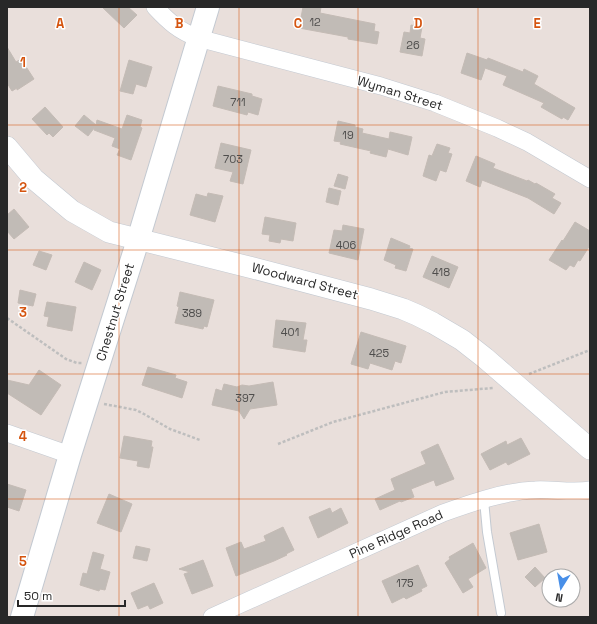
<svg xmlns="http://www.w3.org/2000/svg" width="597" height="624" font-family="'Space Grotesk',sans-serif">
  <rect width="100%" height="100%" fill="#e9dfdb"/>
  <path fill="#c1bbb6" stroke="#c4bbb5" d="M 102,7 L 128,7 L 137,15 L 124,28 Z
    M 303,7 L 321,7 L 320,13 L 375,24 L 374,31 L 379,32 L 377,44 L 348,39 L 348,37 L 299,28 Z
    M 411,25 L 422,27 L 420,38 L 425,39 L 422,56 L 400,52 L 404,32 L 410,33 Z
    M 7,47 L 16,62 L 21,59 L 34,79 L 17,90 L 17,88 L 12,91 L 7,83 Z
    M 467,53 L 487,60 L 488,58 L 523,72 L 524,69 L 538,76 L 534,84 L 575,108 L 568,120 L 563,117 L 562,119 L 541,107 L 544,103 L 503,85 L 507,76 L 485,68 L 481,80 L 461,73 Z
    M 129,60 L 152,67 L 146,87 L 136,84 L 133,94 L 120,91 Z
    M 218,86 L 252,94 L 252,96 L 262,99 L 258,115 L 248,112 L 247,115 L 213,106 Z
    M 45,107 L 63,127 L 53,137 L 49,133 L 47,135 L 32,119 Z
    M 84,115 L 96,125 L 97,120 L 122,129 L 127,115 L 142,120 L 140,127 L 142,128 L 131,160 L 117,155 L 120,149 L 112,146 L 115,138 L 94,130 L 95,127 L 88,136 L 75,126 Z
    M 338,121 L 355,125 L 355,127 L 363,129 L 362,133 L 389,139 L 390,132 L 412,137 L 408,155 L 388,149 L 386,157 L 370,153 L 371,151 L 340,144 L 341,142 L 334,141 Z
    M 221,143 L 251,150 L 243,184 L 230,181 L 233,172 L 215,168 Z
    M 437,144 L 450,148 L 448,153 L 452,154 L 446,172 L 440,170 L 436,181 L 423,176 L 429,155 L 432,156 Z
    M 476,156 L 495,164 L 493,168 L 527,181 L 528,180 L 535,184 L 536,183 L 555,194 L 552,198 L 561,203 L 554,214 L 528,198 L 482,180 L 480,187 L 466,181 Z
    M 338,174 L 348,177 L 345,189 L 334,186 Z
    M 329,188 L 341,191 L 338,205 L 326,202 Z
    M 208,193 L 223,196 L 215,222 L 190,215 L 196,194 L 207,197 Z
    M 14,209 L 29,227 L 14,239 L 7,231 L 7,215 Z
    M 265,217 L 296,223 L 293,241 L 281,239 L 280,243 L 269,241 L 270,235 L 262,234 Z
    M 575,222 L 590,231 L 590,245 L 580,261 L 578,260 L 574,267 L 570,265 L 566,270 L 549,260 L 562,240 L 563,241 Z
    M 343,225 L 364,229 L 358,260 L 329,253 L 334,230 L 342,231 Z
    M 391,238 L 410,246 L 409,248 L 413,249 L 406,271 L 395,268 L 396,265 L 384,260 Z
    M 39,251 L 52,255 L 46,270 L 33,265 Z
    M 432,256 L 458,267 L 449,288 L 423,277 Z
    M 84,262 L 101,270 L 92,290 L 75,282 Z
    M 20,290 L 36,294 L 33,306 L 18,303 Z
    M 180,292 L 214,300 L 207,327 L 204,326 L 203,329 L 175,323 L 179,307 L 177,306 Z
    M 47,302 L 76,307 L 72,331 L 47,326 L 49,317 L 44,316 Z
    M 276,320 L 306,323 L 303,340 L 307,340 L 305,352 L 273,347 Z
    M 361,332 L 406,346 L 401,363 L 395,361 L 392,370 L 370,363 L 368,369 L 351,364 Z
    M 148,367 L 176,375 L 175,378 L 187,382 L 182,398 L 142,385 Z
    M 39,370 L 61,385 L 41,415 L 7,393 L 7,380 L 29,385 Z
    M 273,382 L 277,405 L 250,409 L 244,419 L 239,411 L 212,405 L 216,389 L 222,391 L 224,384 L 237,387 L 242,385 L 249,386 Z
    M 124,436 L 152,441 L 151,447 L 153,447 L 149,468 L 137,466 L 138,461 L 120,458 Z
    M 521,438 L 530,454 L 508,465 L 506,462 L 490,470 L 481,454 L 506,441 L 507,445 Z
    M 438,444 L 454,479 L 436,486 L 434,480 L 411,489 L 414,497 L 401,502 L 400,501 L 380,510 L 375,499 L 395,490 L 391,479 L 426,464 L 421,452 Z
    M 7,484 L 26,490 L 19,511 L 7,507 Z
    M 109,494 L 132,504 L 121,532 L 97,523 Z
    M 330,508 L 332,513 L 341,508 L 348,523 L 318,538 L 309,517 Z
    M 539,524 L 547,552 L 518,560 L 510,533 Z
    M 283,527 L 294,550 L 286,554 L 287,555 L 274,561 L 236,576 L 226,548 L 241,542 L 244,549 L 266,541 L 264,536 Z
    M 473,543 L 486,568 L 468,579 L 473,587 L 463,593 L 445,563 L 450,559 L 449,557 Z
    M 136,546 L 150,549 L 147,561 L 133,558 Z
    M 93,552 L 104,555 L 100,569 L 110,572 L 105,590 L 100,589 L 99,591 L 80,585 L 83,573 L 87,574 Z
    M 203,560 L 213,586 L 192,594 L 184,574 L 190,572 L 179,569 Z
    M 418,565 L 427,586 L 421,589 L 422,591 L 406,599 L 404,597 L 392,603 L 382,581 Z
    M 535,567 L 545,578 L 535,587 L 525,577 Z
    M 154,583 L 163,603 L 150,609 L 148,605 L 138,609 L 131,593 Z"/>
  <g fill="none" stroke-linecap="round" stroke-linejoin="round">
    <g stroke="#c3c9d1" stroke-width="10">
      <path id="service" d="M 484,500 L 487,532 L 501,613"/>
    </g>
    <g stroke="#c3c9d1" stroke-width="18">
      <path id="minor" d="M 155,7 C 169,22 179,31 198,38 L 381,86 L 435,103 L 497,128 L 527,142 L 590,179
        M 7,433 L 70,455
        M 212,617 L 443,513 C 471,503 505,491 535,490 C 553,489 572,493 590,490"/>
    </g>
    <g stroke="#c3c9d1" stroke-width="22">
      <path id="tertiary" d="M 7,147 L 34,179 L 72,211 L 109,232 L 253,268 L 371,299 L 403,309 L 417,315 L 433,323 L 462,340 L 485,358 L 590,449"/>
    </g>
    <g stroke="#c3c9d1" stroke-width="24">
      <path id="secondary" d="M 22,617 L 70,455 L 138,240 L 208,7"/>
    </g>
    <path stroke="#bebebe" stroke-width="2.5" stroke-dasharray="3 2" stroke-linecap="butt" d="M 7,318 L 66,359 L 77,363 L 82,363
      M 529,374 L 590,350
      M 104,404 L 136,410 L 144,414 L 170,429 L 200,440
      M 278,444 L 333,422 L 445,392 L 493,388"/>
    <use href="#service" stroke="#fff" stroke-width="8"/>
    <use href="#minor" stroke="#fff" stroke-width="17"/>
    <use href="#tertiary" stroke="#fff" stroke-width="21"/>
    <use href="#secondary" stroke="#fff" stroke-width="22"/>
  </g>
  <path fill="none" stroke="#d5540f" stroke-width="1" stroke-opacity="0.55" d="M 119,7 L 119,617M 239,7 L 239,617M 358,7 L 358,617M 478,7 L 478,617M 7,125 L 590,125M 7,250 L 590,250M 7,374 L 590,374M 7,499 L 590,499"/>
  <g text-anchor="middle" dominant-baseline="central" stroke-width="3" stroke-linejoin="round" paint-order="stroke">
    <g font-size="11" fill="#4e4d4c">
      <text x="315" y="22">12</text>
      <text x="413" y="45">26</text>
      <text x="238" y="102">711</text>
      <text x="348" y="135">19</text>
      <text x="233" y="159">703</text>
      <text x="346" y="245">406</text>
      <text x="441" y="272">418</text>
      <text x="192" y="313">389</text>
      <text x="290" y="332">401</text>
      <text x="379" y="353">425</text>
      <text x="245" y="398">397</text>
      <text x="405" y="583">175</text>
    </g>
    <g font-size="13" fill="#282828" stroke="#fff">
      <text transform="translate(400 93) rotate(17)">Wyman Street</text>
      <text transform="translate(305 281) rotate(15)">Woodward Street</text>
      <text transform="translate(115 312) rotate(-73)">Chestnut Street</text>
      <text transform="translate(396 534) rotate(-24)">Pine Ridge Road</text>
    </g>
  </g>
  <g font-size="13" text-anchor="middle" font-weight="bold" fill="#d5540f" stroke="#fff" stroke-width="3" stroke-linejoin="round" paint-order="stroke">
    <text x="60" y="28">A</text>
    <text x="179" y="28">B</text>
    <text x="298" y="28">C</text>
    <text x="418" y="28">D</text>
    <text x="537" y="28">E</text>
    <text x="23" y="67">1</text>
    <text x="23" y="192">2</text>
    <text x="23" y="317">3</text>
    <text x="23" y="441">4</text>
    <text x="23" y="566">5</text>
  </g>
  <rect width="597" height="624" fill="none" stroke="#282828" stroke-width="16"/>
  <g transform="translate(561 588) rotate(191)"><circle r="19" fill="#ffffff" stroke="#a9a9a9"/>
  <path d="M0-3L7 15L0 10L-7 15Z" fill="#488fe8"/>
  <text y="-6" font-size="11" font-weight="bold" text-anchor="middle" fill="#282828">N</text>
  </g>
  <path d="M18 600v6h107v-6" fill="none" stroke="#282828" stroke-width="2"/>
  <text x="24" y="600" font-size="12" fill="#282828" stroke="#ffffff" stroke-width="3" paint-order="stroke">50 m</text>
</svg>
